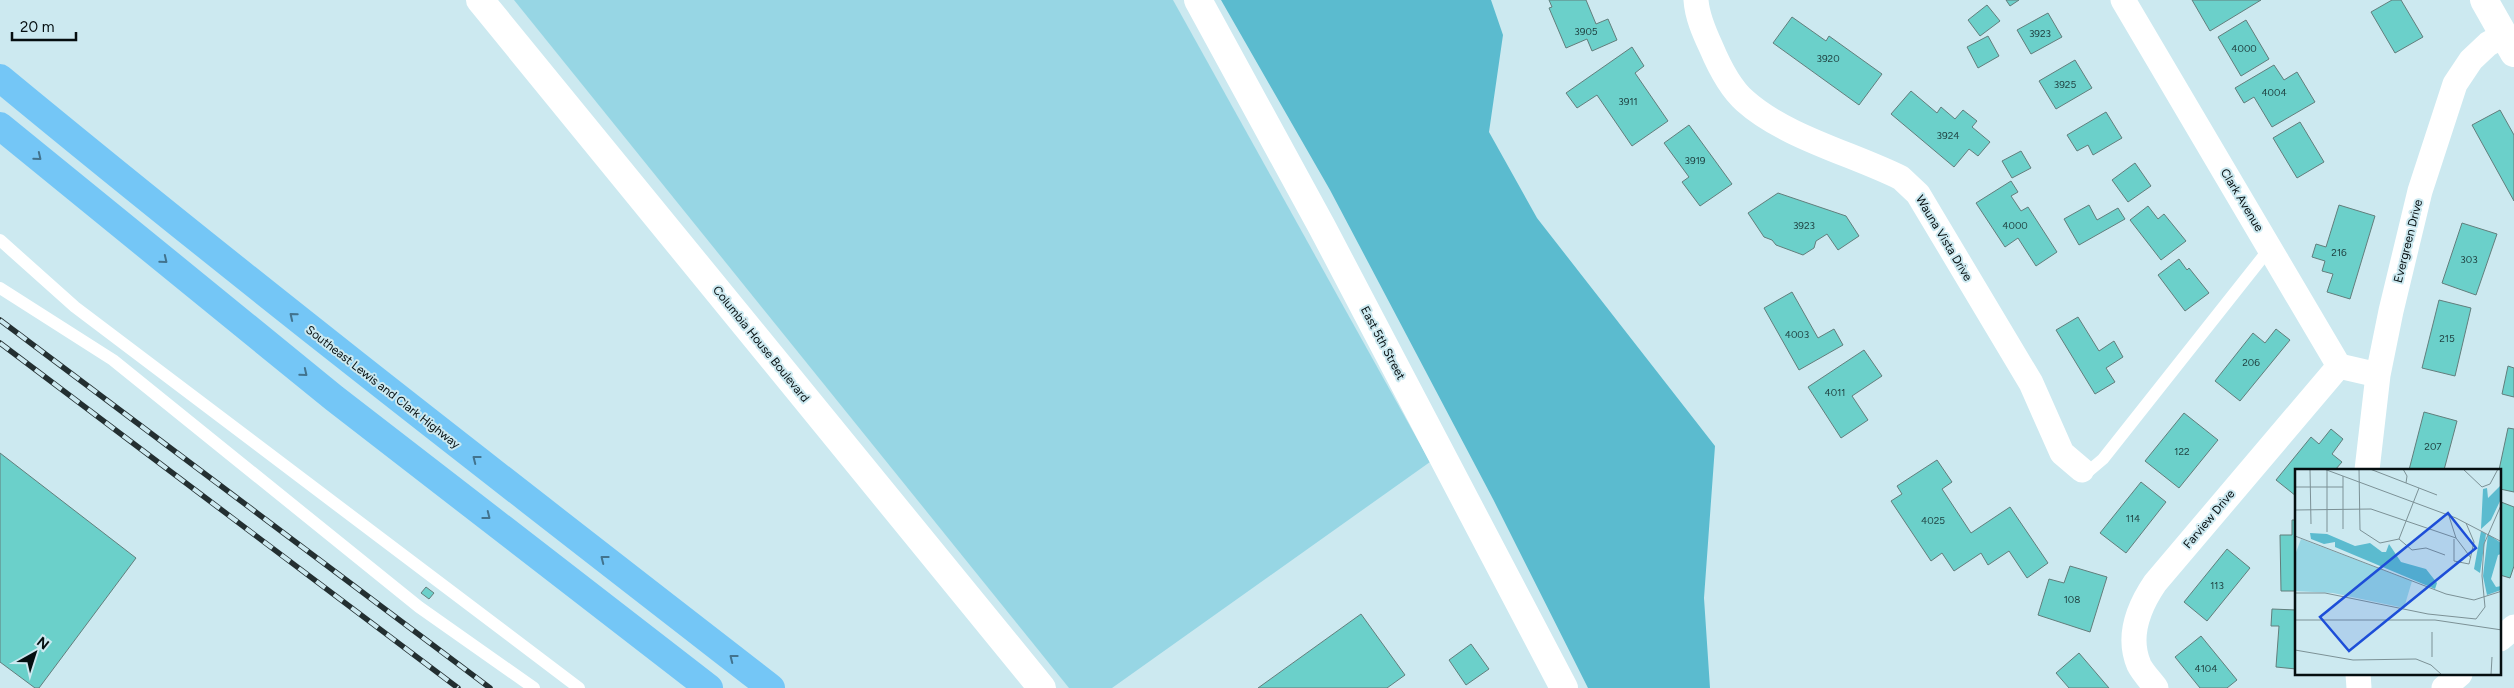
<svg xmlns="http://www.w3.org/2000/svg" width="2514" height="688" font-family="Figtree,sans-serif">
  <rect width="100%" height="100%" fill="#cce9f0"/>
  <path fill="#97d6e4" d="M 514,0 L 1173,0 L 1430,462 L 1112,688 L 1069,688 Z"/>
  <path fill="#5bbbcf" d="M 1221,0 L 1491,0 L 1503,35 L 1489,132 L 1537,218 L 1715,446 L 1704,598 L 1710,688 L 1588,688 L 1493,499 L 1330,190 Z"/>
  <path fill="#6bd0ca" stroke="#627e7c" d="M 1549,0 L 1586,0 L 1596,24 L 1608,19 L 1617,40 L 1592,51 L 1587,39 L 1566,48 L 1549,8 L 1552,7 Z
    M 2006,0 L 2019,0 L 2010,6 Z
    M 2192,0 L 2261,0 L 2210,31 Z
    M 2392,0 L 2401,0 L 2423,37 L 2395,53 L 2371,12 Z
    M 1987,5 L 2000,21 L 1980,36 L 1968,20 Z
    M 2048,13 L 2062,37 L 2031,54 L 2017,30 Z
    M 1792,17 L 1826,41 L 1829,36 L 1882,74 L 1859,105 L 1773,43 Z
    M 2246,20 L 2269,59 L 2241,76 L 2218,37 Z
    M 1988,36 L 1999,56 L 1978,68 L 1967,47 Z
    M 1632,47 L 1644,66 L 1635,73 L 1668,121 L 1632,146 L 1597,95 L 1577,108 L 1566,93 Z
    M 2075,60 L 2092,88 L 2056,109 L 2039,81 Z
    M 2274,65 L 2284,80 L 2297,72 L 2315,102 L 2272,127 L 2254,97 L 2244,103 L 2235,88 Z
    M 1911,91 L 1937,113 L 1941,107 L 1955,119 L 1963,110 L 1977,121 L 1972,127 L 1990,142 L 1978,156 L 1969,149 L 1954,167 L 1891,114 Z
    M 2500,110 L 2514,135 L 2514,201 L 2472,125 Z
    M 2106,112 L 2122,138 L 2093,155 L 2088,145 L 2077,151 L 2067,135 Z
    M 2300,122 L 2324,162 L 2297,178 L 2273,138 Z
    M 1689,125 L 1732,184 L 1700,206 L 1682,182 L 1689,177 L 1664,143 Z
    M 2021,151 L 2031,168 L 2012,178 L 2002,161 Z
    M 2135,163 L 2151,186 L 2128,202 L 2112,180 Z
    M 2011,181 L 2018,192 L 2011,196 L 2021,211 L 2028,207 L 2057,252 L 2036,266 L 2018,238 L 2005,247 L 1976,203 Z
    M 1778,193 L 1846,216 L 1859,236 L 1838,250 L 1827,234 L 1816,241 L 1814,248 L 1803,255 L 1776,245 L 1772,240 L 1764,237 L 1748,213 Z
    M 2089,205 L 2097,220 L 2118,208 L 2125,219 L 2079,245 L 2064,219 Z
    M 2339,205 L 2375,216 L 2350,299 L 2327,292 L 2333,274 L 2322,271 L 2325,261 L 2312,257 L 2316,244 L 2326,247 Z
    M 2148,206 L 2158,219 L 2164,214 L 2186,241 L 2161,260 L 2130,220 Z
    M 2462,223 L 2497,234 L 2476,295 L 2442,283 Z
    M 2179,259 L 2187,270 L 2189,268 L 2209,293 L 2185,311 L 2158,275 Z
    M 1792,292 L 1818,338 L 1834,329 L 1843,345 L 1799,370 L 1764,308 Z
    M 2439,300 L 2471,308 L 2455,376 L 2422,368 Z
    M 2078,317 L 2099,351 L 2114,341 L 2123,357 L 2106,368 L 2115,382 L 2095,394 L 2056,330 Z
    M 2276,329 L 2290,340 L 2240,401 L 2215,381 L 2253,333 L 2265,343 Z
    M 1864,350 L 1882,376 L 1852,396 L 1868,420 L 1841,438 L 1808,387 Z
    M 2508,366 L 2514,368 L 2514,397 L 2502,394 Z
    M 2424,412 L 2457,421 L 2444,470 L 2409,470 Z
    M 2184,413 L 2218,440 L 2179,488 L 2145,461 Z
    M 2508,428 L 2514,429 L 2514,492 L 2500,489 L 2499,470 Z
    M 2331,429 L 2343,439 L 2332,454 L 2342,462 L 2335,470 L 2296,470 L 2296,496 L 2276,480 L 2311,437 L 2319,444 Z
    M 0,453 L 136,558 L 39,688 L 35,688 L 0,662 Z
    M 1937,460 L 1952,482 L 1942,489 L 1971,533 L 2010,507 L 2048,563 L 2027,578 L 2009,551 L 1988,565 L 1981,553 L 1954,571 L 1942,553 L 1931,561 L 1891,501 L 1902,494 L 1897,486 Z
    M 2141,482 L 2166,502 L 2126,553 L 2100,533 Z
    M 2501,502 L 2514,507 L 2514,566 L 2510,578 L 2500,575 Z
    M 2292,520 L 2296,520 L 2296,591 L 2281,591 L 2280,535 L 2292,535 Z
    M 2227,549 L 2250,568 L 2207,621 L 2184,602 Z
    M 2070,566 L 2107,577 L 2090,632 L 2038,615 L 2049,579 L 2064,583 Z
    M 426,587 L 434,593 L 429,599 L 421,593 Z
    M 2272,609 L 2296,610 L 2296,669 L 2276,667 L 2279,626 L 2271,626 Z
    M 1361,614 L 1405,675 L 1387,688 L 1258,688 Z
    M 2201,636 L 2237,680 L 2227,688 L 2200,688 L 2175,657 Z
    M 1471,644 L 1489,669 L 1466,685 L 1449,660 Z
    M 2079,653 L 2109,688 L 2069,688 L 2056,673 Z"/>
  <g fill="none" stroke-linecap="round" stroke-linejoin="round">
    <path stroke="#fff" stroke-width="12" d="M 0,240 L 75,307 L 579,688
      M 0,288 L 113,360 L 419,607 L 534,688
      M 2082,470 L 2090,470 L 2103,459 L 2270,248"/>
    <path stroke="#fff" stroke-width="25" d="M 1696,0 C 1697,16 1704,32 1711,47 C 1719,66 1730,88 1745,101 C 1785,137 1853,154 1901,178 L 1918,194 L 2031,383 L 2062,453 L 2082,470
      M 2123,0 L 2339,366 L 2378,375
      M 2367,470 L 2378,375 L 2391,311 L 2420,191 L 2455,84 L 2471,60 L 2488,44 L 2504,35
      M 2500,639 L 2514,627
      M 2358,674 L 2359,688
      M 2156,688 C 2151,681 2143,673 2139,665 C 2127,637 2138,608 2155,583 L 2339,366
      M 2444,688 L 2460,674"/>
    <path stroke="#fff" stroke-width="28" d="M 480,0 L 1042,688
      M 1198,0 L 1322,227 L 1564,688
      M 2484,0 L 2514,53"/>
    <path stroke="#74c6f6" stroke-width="28" d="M 0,78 C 253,287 512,487 771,688
      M 0,126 L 334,398 L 709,688"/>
    <g stroke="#232f31" stroke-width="5.5">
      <path id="rail" d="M 0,320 L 490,688
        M 0,343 L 458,688"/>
    </g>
    <use href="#rail" stroke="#cce9f0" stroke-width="4" stroke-dasharray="11" stroke-linecap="butt"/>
  </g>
  <defs><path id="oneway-chevron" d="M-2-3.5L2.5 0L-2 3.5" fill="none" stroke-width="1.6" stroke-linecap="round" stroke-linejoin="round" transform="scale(1.25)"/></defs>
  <g stroke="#42738e">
    <use href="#oneway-chevron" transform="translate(38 157) rotate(39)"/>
    <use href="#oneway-chevron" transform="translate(164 260) rotate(39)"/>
    <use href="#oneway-chevron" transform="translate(293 316) rotate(-141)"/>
    <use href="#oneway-chevron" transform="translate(304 373) rotate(39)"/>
    <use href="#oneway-chevron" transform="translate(476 459) rotate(-142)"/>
    <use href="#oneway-chevron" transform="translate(487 516) rotate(38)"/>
    <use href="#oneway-chevron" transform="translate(604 559) rotate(-142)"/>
    <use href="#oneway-chevron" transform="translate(733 658) rotate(-142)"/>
  </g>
  <g text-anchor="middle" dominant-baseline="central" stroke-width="4" stroke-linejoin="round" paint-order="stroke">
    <g font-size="10" fill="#1e3e3e">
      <text x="1586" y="31">3905</text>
      <text x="2040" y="33">3923</text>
      <text x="2244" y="48">4000</text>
      <text x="1828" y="58">3920</text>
      <text x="2065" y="84">3925</text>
      <text x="2274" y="92">4004</text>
      <text x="1628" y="101">3911</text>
      <text x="1948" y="135">3924</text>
      <text x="1695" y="160">3919</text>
      <text x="1804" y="225">3923</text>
      <text x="2015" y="225">4000</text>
      <text x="2339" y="252">216</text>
      <text x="2469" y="259">303</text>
      <text x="1797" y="334">4003</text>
      <text x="2447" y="338">215</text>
      <text x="2251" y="362">206</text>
      <text x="1835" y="392">4011</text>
      <text x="2433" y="446">207</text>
      <text x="2182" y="451">122</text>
      <text x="2133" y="518">114</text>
      <text x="1933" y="520">4025</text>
      <text x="2217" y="585">113</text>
      <text x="2072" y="599">108</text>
      <text x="2206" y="668">4104</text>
    </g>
    <g font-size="12" fill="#050e10" stroke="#cce9f0">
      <text transform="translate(2242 200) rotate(59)">Clark Avenue</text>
      <text transform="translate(1944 238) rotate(59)">Wauna Vista Drive</text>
      <text transform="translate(2408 241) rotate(-76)">Evergreen Drive</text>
      <text transform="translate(1383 343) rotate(62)">East 5th Street</text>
      <text transform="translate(761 344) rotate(51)">Columbia House Boulevard</text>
      <text transform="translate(383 387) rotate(38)">Southeast Lewis and Clark Highway</text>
      <text transform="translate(2209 519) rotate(-50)">Farview Drive</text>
    </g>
  </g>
  <g transform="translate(2295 469)">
    <rect width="206" height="206" fill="#cce9f0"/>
    <path d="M 6,70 L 117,112 L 109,139 L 38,124 L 0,122 L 0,86 Z" fill="#97d6e4"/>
    <path d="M 206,16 L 206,30 L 196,51 L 186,60 L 188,20 L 192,19 L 193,29 ZM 186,62 L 191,65 L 185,104 L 179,100 ZM 15,64 L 32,65 L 60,77 L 75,74 L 87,83 L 91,83 L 94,75 L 106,93 L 131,100 L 142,114 L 140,120 L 40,78 L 40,73 L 29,75 L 16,70 ZM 193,65 L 206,74 L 206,85 L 203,86 L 196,110 L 201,118 L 206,117 L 206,121 L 192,126 L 188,107 Z" fill="#5bbbcf"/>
    <path fill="none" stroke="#7c9196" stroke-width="1" d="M 15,0 L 16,55M 29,0 L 161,49 L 207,73M 64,0 L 65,61 L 85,74 L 104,70 L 117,81 L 131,79 L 150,86M 75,0 L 142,26M 108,0 L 112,7 L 111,14M 168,0 L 187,18 L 195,15 L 203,0M 0,18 L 48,18M 0,41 L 76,40 L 161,69M 154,47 L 161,69 L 176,89M 48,60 L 48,7M 32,63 L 32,1M 0,67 L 151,125 L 179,131 L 207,122M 104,70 L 124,19M 159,70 L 159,92 L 174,95 L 179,73 L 171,54M 0,124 L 30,124 L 133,145 L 181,150 L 190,138 L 187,107 L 189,75 L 207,34M 0,151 L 140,151 L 207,161M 137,163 L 137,188M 0,181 L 58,191 L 121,190 L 136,196 L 147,206M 196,206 L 197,188"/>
    <path fill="#1d4ed8" fill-opacity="0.15" stroke="#1d4ed8" stroke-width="2.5" d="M 153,44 L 181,79 L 54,182 L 25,148 Z"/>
    <rect width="206" height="206" fill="none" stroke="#050e10" stroke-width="2.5"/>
  </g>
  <g transform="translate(35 653) rotate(39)" stroke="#cce9f0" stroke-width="4" paint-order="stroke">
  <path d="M0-4L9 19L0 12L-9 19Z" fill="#050e10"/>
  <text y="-8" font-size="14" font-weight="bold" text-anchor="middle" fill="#050e10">N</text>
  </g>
  <path d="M12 32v8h64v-8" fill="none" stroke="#050e10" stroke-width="2.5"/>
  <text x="20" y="32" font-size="15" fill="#050e10" stroke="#cce9f0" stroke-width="4" paint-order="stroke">20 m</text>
</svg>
